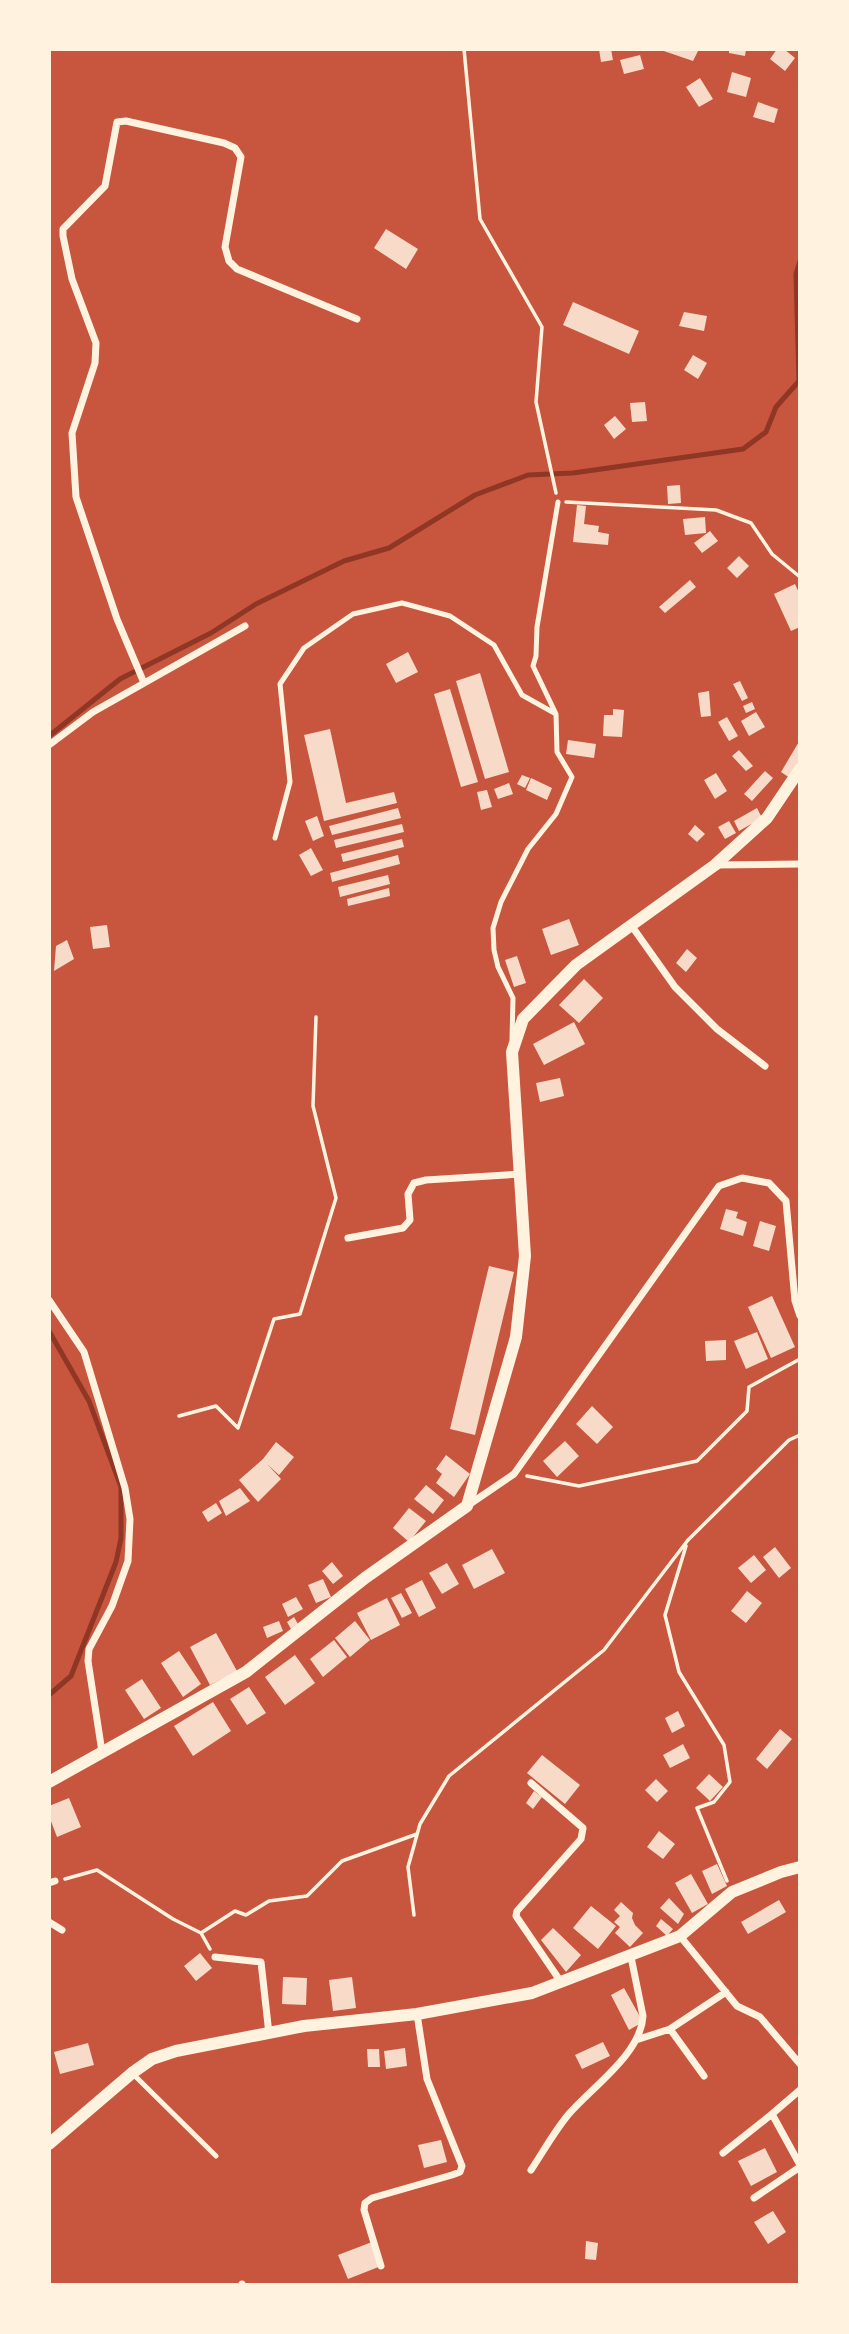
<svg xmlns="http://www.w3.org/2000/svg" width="849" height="2334" font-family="Overpass,sans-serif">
  <rect width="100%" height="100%" fill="#c8553d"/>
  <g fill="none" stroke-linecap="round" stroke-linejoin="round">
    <path stroke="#8f3625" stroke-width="5" d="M 49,736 L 120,679 L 211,633 L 256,604 L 344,561 L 389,548 L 475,495 L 528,475 L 573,473 L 743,449 L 766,432 L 776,407 L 799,381 L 796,274 L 800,261
      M 49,1331 L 89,1401 L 121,1487 L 121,1538 L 116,1562 L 71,1676 L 49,1695"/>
  </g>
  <path fill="#f7dbc8" d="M 599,49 L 611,49 L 613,60 L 601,62 Z
    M 658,49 L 699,49 L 693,61 Z
    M 729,49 L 746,49 L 745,56 L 729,53 Z
    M 777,49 L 784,49 L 795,58 L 785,71 L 770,59 Z
    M 640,55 L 644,69 L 624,74 L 620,60 Z
    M 732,72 L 751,78 L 746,97 L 727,92 Z
    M 700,78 L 713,99 L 699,107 L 686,87 Z
    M 758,102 L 778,109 L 774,123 L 753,117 Z
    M 386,229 L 418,249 L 406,269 L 374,248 Z
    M 573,302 L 639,331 L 629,354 L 563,325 Z
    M 684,312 L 707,316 L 704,331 L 679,326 Z
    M 693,355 L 707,363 L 698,379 L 684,370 Z
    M 645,402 L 647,421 L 632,422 L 630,403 Z
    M 615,416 L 626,429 L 614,439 L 604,425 Z
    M 680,485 L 681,503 L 668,504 L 667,486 Z
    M 577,505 L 586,506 L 584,524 L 599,526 L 598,532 L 609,534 L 608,545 L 573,542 Z
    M 705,517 L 706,533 L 685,535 L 683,519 Z
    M 710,531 L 718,541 L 702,553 L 694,543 Z
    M 739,556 L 749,566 L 737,578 L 727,568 Z
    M 690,580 L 696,587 L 665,613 L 659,607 Z
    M 795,584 L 800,595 L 800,627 L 791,631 L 774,594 Z
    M 408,652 L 418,672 L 396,683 L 386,664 Z
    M 480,673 L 509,772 L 485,779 L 456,681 Z
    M 740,681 L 748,698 L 742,701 L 733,684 Z
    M 450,689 L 478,782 L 461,787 L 434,694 Z
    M 709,691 L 711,716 L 701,717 L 698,693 Z
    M 752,702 L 755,709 L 746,713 L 743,706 Z
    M 613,709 L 624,710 L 622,737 L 603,736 L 604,715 L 613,715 Z
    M 756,712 L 765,727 L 749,736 L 741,721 Z
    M 727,717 L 738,736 L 729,741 L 718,722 Z
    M 330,729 L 346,803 L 394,792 L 397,803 L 324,821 L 304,735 Z
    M 568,740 L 596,744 L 594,758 L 566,754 Z
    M 800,740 L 800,761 L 790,778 L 781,772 Z
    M 739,750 L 753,766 L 746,771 L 732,756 Z
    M 765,771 L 773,778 L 752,801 L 744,794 Z
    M 716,773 L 727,791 L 715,799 L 704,780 Z
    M 522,775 L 530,778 L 525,788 L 517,784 Z
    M 531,778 L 552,788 L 547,800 L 526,790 Z
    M 509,783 L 513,794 L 498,799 L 494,789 Z
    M 487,790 L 492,807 L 481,810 L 477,792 Z
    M 398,808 L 401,818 L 332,835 L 329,826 Z
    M 757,808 L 762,818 L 739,831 L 734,821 Z
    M 317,816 L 324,836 L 313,841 L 305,821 Z
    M 729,821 L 736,833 L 725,839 L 718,827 Z
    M 402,824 L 404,832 L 336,848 L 334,840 Z
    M 695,825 L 705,834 L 697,842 L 688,834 Z
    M 402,839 L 404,847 L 343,862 L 341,854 Z
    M 311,848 L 323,870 L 311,876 L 299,855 Z
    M 398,855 L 400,864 L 332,882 L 330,873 Z
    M 388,875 L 390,884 L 340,897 L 338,887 Z
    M 389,888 L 390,896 L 348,906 L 347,899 Z
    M 569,919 L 579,945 L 551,955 L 542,929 Z
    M 107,925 L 110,947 L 93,949 L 90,927 Z
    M 67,940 L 74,959 L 54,971 L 56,946 Z
    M 687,949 L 697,958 L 686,972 L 676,963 Z
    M 517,956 L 526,983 L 514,987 L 505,960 Z
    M 584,979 L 603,998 L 579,1023 L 559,1005 Z
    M 574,1022 L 585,1044 L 544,1065 L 533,1044 Z
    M 560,1078 L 564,1096 L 540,1102 L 536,1083 Z
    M 726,1209 L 738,1212 L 736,1218 L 747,1222 L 743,1236 L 720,1229 Z
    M 760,1221 L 776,1226 L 769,1251 L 753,1246 Z
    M 489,1266 L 514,1272 L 475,1435 L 450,1429 Z
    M 772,1296 L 795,1347 L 771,1358 L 748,1307 Z
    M 757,1332 L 768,1359 L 746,1369 L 734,1341 Z
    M 726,1340 L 726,1360 L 706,1361 L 705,1341 Z
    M 592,1406 L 613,1427 L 597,1444 L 576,1424 Z
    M 565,1441 L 579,1456 L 557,1477 L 543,1461 Z
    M 276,1442 L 294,1457 L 279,1475 L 267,1464 L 281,1479 L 258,1502 L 239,1480 L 263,1459 Z
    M 446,1455 L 470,1474 L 454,1497 L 436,1483 L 442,1474 L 436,1469 Z
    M 426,1485 L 444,1500 L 433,1514 L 414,1499 Z
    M 240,1488 L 250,1501 L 226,1516 L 219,1501 Z
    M 216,1503 L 222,1513 L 208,1522 L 202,1512 Z
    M 409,1508 L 426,1521 L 409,1542 L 393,1528 Z
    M 775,1547 L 791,1568 L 779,1578 L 763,1557 Z
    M 492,1549 L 505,1573 L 474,1589 L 462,1565 Z
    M 754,1555 L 766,1570 L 751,1583 L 738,1568 Z
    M 332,1562 L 343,1576 L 333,1584 L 322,1571 Z
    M 447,1563 L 459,1584 L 442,1594 L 429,1573 Z
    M 323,1579 L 331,1597 L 316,1603 L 308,1585 Z
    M 422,1580 L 436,1608 L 419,1617 L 405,1589 Z
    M 747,1591 L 762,1603 L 746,1623 L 731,1611 Z
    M 401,1593 L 412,1613 L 402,1618 L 391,1598 Z
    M 296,1597 L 303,1609 L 288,1617 L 282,1604 Z
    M 387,1598 L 400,1625 L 371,1640 L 357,1613 Z
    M 294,1617 L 298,1624 L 291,1629 L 287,1622 Z
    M 279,1621 L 283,1631 L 267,1638 L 263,1627 Z
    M 355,1621 L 370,1640 L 350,1657 L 335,1638 Z
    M 216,1633 L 237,1671 L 210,1685 L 190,1647 Z
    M 334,1640 L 347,1657 L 323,1677 L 310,1659 Z
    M 179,1651 L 201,1684 L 183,1697 L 161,1663 Z
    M 295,1655 L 315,1683 L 285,1705 L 265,1677 Z
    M 142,1679 L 161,1708 L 144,1719 L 125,1690 Z
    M 249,1687 L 266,1713 L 247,1725 L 230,1699 Z
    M 213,1702 L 231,1731 L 193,1756 L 174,1726 Z
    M 678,1711 L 685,1726 L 672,1733 L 665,1718 Z
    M 780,1729 L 792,1739 L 767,1769 L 756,1759 Z
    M 683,1744 L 690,1758 L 670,1768 L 663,1755 Z
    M 542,1755 L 580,1785 L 565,1804 L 527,1773 Z
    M 709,1774 L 723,1787 L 710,1801 L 696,1788 Z
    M 656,1779 L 668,1791 L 657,1802 L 645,1790 Z
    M 534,1791 L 542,1797 L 533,1809 L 526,1803 Z
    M 69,1798 L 81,1827 L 57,1837 L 49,1816 L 49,1806 Z
    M 659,1831 L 675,1844 L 663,1859 L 647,1847 Z
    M 717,1864 L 727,1886 L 712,1894 L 702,1871 Z
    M 691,1874 L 708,1904 L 692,1913 L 675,1883 Z
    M 669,1898 L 684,1914 L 678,1924 L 660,1908 Z
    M 779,1900 L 786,1912 L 748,1934 L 741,1922 Z
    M 621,1902 L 633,1913 L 632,1918 L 635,1925 L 643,1933 L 630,1947 L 615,1933 L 620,1927 L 614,1922 L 620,1916 L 614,1910 Z
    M 591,1906 L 616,1926 L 598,1949 L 573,1928 Z
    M 661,1919 L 673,1929 L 667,1936 L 656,1926 Z
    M 553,1928 L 581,1955 L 566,1972 L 541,1940 Z
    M 200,1953 L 212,1968 L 196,1981 L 184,1966 Z
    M 283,1977 L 307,1978 L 306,2005 L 282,2004 Z
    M 352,1977 L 356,2008 L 333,2011 L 329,1980 Z
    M 624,1988 L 643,2022 L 629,2030 L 611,1995 Z
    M 603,2042 L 610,2056 L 582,2069 L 575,2055 Z
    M 88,2043 L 94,2065 L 60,2074 L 54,2052 Z
    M 405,2048 L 407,2066 L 386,2069 L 384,2051 Z
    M 367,2049 L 379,2049 L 380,2067 L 368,2067 Z
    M 441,2140 L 447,2162 L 424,2168 L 418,2145 Z
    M 765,2148 L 777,2172 L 751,2186 L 738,2161 Z
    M 773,2211 L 786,2232 L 768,2244 L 754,2222 Z
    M 586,2241 L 598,2243 L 596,2260 L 585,2259 Z
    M 372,2242 L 381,2266 L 348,2279 L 338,2255 Z"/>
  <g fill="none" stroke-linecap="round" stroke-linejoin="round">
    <path stroke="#fff3e0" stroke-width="3.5" d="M 464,49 L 480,219 L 542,327 L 536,402 L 556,493
      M 566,502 L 716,510 L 751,523 L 772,554 L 800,577
      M 179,1416 L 216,1406 L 238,1428 L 274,1319 L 300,1314 L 336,1198 L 313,1106 L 316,1017
      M 527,1476 L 579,1486 L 697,1461 L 747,1411 L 749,1387 L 800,1359
      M 686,1546 L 665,1615 L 679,1672 L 724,1745 L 730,1782 L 714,1802 L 697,1808 L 727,1881
      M 65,1879 L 97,1870 L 173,1919 L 201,1933
      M 414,1915 L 408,1867 L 420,1824 L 449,1776 L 604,1650 L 688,1540 L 789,1440 L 800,1435
      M 210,1949 L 201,1933 L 235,1911 L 246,1915 L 269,1901 L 307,1896 L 342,1861 L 417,1834"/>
    <path stroke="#fff3e0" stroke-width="5" d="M 275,838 L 290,782 L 280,684 L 304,648 L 353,614 L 402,603 L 450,616 L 494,645 L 522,695 L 556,714 L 533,666 L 536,656 L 537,627 L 558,502
      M 512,1039 L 513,998 L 498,967 L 494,950 L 493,928 L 501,902 L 528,849 L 556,814 L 572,777 L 557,752 L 556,714
      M 132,2073 L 216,2156"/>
    <path stroke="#fff3e0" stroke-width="7" d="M 144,683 L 117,619 L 76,497 L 72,433 L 95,363 L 96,343 L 72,279 L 63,236 L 63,229 L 105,186 L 117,122 L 126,121 L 224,143 L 235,148 L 241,157 L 225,247 L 229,261 L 237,269 L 357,319
      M 49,745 L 93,712 L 245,626
      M 715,865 L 800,864
      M 631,925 L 675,987 L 717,1029 L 765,1066
      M 348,1238 L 403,1228 L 410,1220 L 408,1194 L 414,1183 L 426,1180 L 520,1174
      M 49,1300 L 84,1352 L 125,1488 L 130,1519 L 128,1561 L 112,1606 L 89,1649 L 88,1661 L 102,1752
      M 467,1506 L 514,1474 L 719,1186 L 742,1178 L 769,1183 L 786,1201 L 795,1301 L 800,1316
      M 531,1783 L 583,1828 L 581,1839 L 517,1911 L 516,1916 L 561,1982
      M 49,1883 L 55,1881
      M 49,1922 L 62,1930
      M 680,1936 L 737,2006 L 760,2017 L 800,2064
      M 215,1957 L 261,1962 L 269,2034
      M 670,2029 L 704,2076
      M 636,2040 L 670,2029 L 726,1992
      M 800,2090 L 772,2114 L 800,2165
      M 723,2153 L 772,2114
      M 531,2170 C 543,2152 554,2132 568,2115 C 592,2087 641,2054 643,2016 L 631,1957
      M 754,2198 L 800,2167
      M 381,2266 L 364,2210 L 365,2203 L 372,2198 L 452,2175 L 460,2172 L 462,2166 L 427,2079 L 417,2014
      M 242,2284 L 242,2285"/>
    <path stroke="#fff3e0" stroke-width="12" d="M 49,1782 L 246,1672 L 365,1578 L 467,1506 L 516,1337 L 525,1256 L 512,1052 L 523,1019 L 576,965 L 715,865 L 767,818 L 800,769
      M 49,2144 L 132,2073 L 152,2059 L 176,2051 L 304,2026 L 417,2014 L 532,1993 L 680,1936 L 732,1892 L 781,1872 L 800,1867"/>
  </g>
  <rect width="849" height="2334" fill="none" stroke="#fff3e0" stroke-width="102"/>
</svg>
